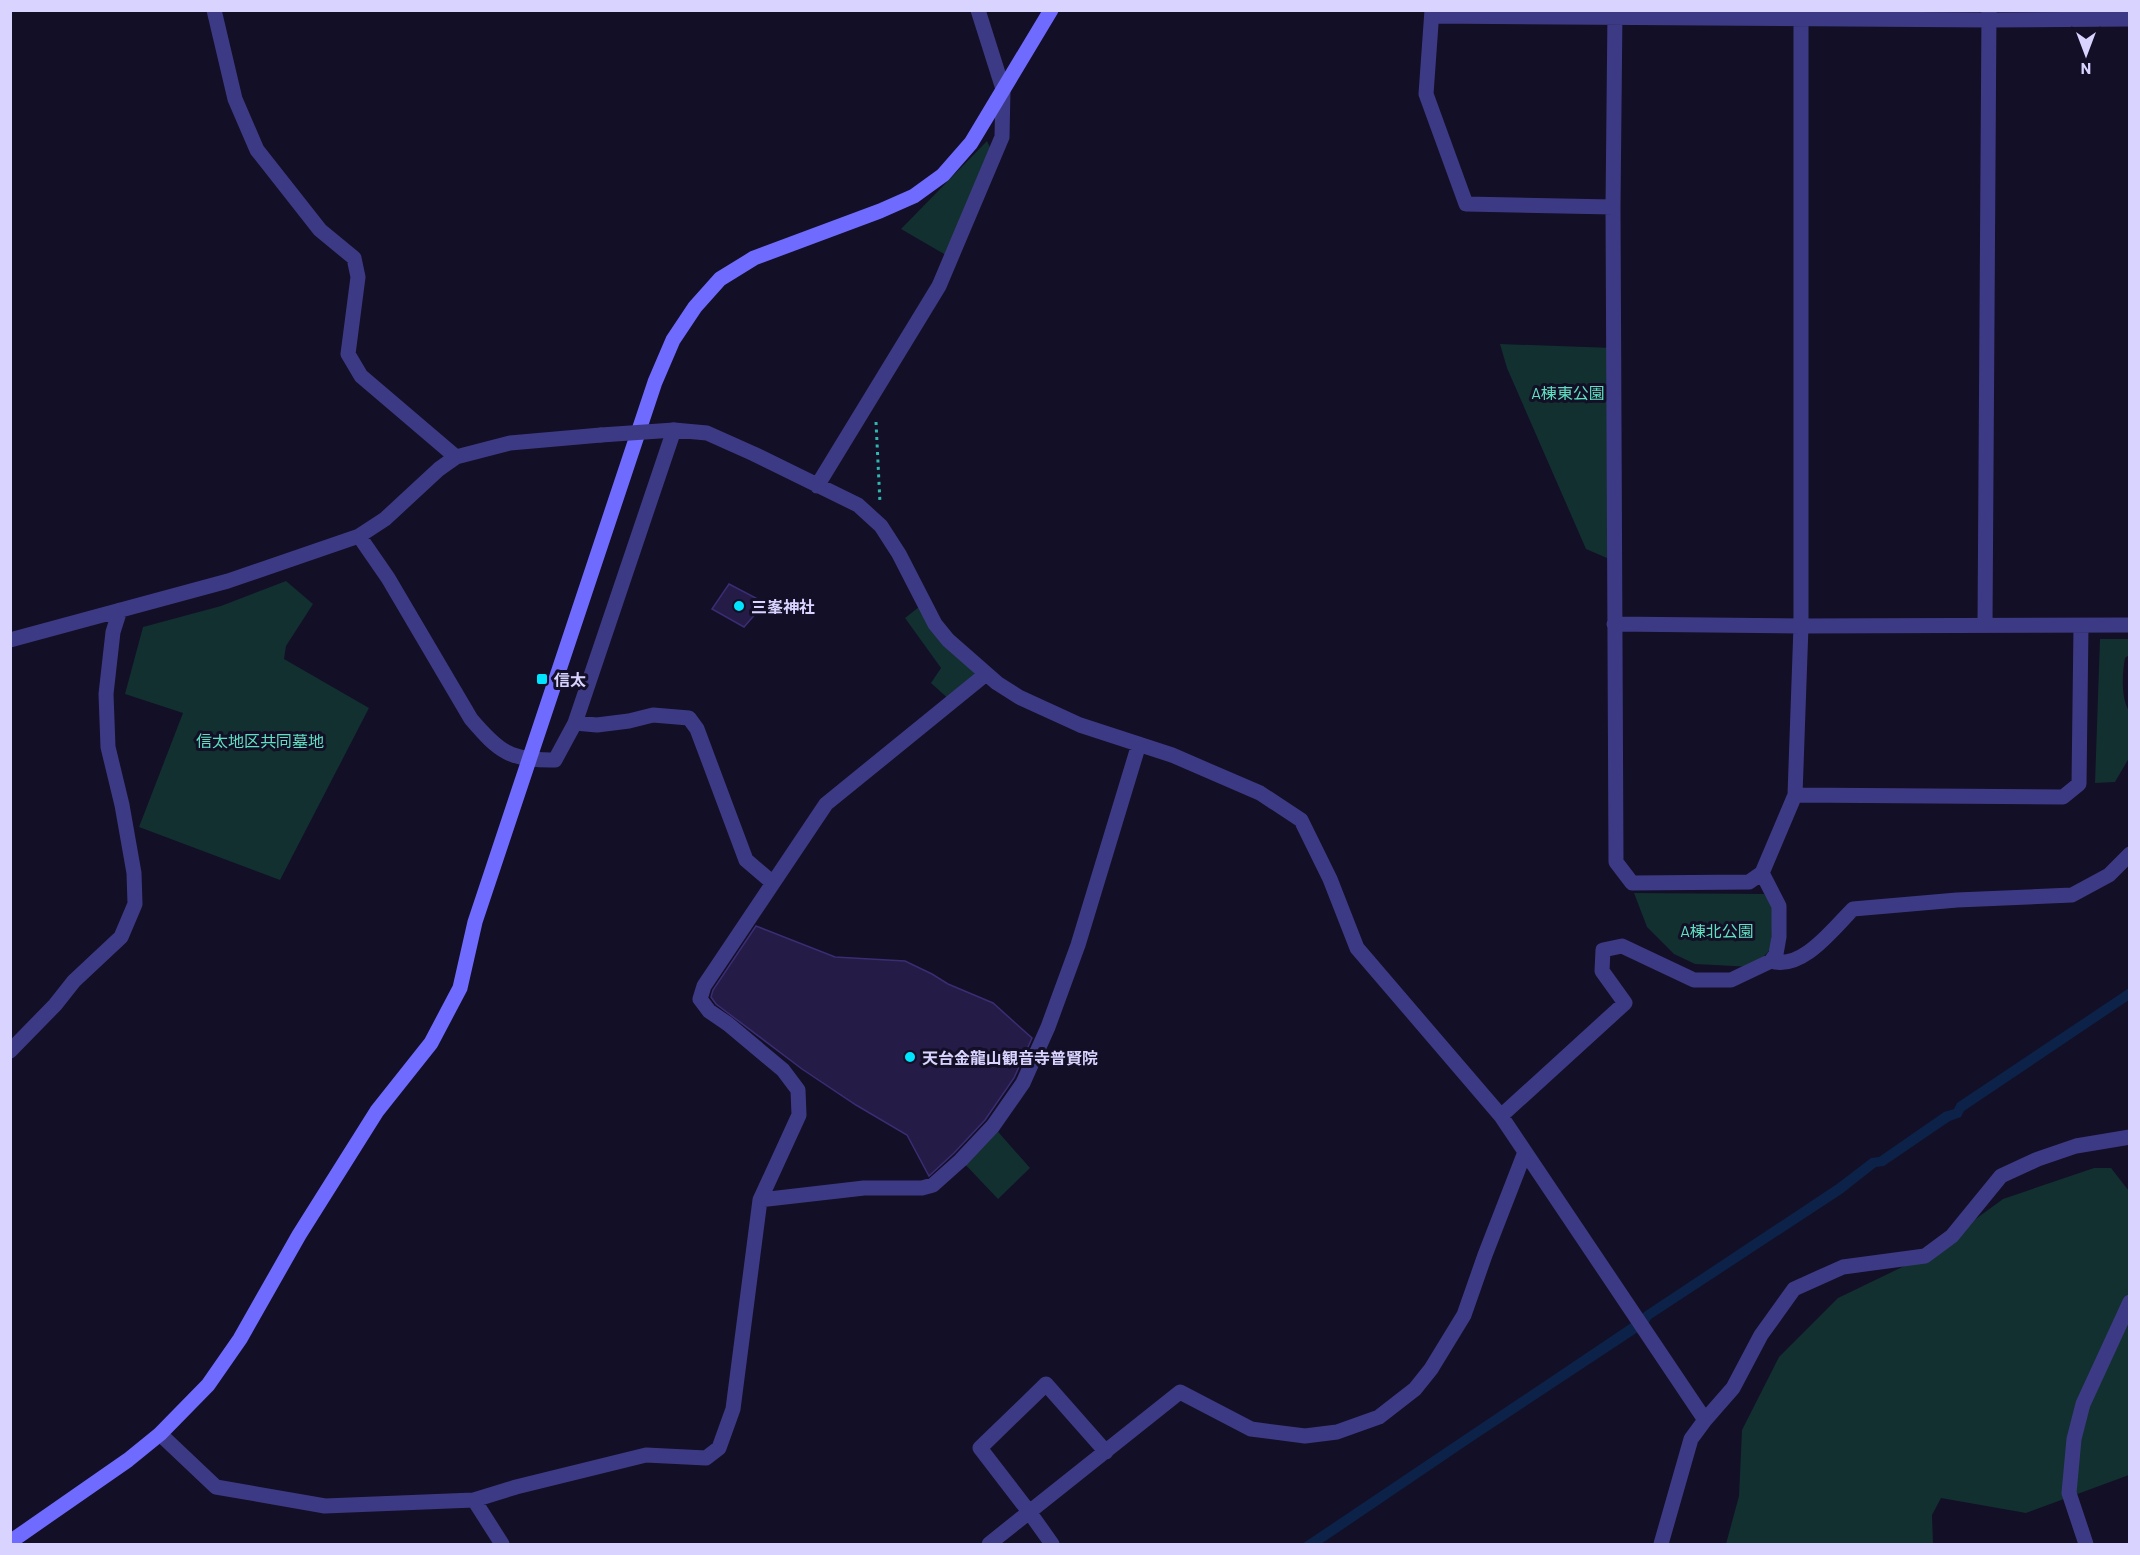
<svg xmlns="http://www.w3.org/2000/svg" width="2140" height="1555" font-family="Barlow,'Noto Sans JP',sans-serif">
  <rect width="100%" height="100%" fill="#130f26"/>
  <path fill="#12302f" d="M 987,141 L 994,156 L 951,258 L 901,229 Z
    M 1500,344 L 1614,348 L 1614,561 L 1586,549 L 1507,368 Z
    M 286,581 L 313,604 L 286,646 L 284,659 L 369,708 L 280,880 L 139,827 L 183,713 L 125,694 L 143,627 L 221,606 Z
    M 924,603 L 986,674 L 952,702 L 931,683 L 941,668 L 905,618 Z
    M 2100,639 L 2129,639 L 2129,655 L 2125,658 C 2122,674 2121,698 2129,711 L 2129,758 L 2115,782 L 2095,783 Z
    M 1634,893 L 1764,894 L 1773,906 L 1771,949 L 1753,967 L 1695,964 L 1674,954 L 1647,927 Z
    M 993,1126 L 1030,1168 L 998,1199 L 961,1160 Z
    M 2094,1168 L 2111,1168 L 2129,1191 L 2129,1475 L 2026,1513 L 1941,1498 L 1932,1515 L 1933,1544 L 1726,1544 L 1739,1496 L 1742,1430 L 1779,1357 L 1838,1298 L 1925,1256 L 2003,1199 Z"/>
  <path fill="#0c2248" d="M 2129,988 L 2129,1000 L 1964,1111 L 1961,1117 L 1950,1121 L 1884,1166 L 1876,1167 L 1843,1193 L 1651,1319 L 1647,1326 L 1473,1441 L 1321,1544 L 1302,1544 L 1640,1317 L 1644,1312 L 1837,1184 L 1871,1158 L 1879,1157 L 1944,1112 L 1954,1109 L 1957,1103 Z"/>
  <path fill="#241b47" stroke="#3b2d73" stroke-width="1.5" d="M 729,584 L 765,603 L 744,627 L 712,609 Z
    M 756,926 L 835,957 L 905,961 L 932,974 L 948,984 L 993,1003 L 1032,1038 L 1014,1078 L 985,1120 L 954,1153 L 929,1176 L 907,1135 L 856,1105 L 802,1069 L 716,1004 L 711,997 L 713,990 Z"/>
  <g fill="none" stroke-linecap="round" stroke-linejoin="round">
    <path stroke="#2fb8b0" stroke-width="3" stroke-dasharray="3 4.5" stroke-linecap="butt" d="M 876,422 L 880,503"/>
    <path stroke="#3d3a85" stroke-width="15" d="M 214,10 L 235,99 L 257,150 L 320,230 L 354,258 L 358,277 L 348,354 L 361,376 L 456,457
      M 1432,10 L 1426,94 L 1466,204 L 1613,207
      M 1615,10 L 1613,207 L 1616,862 L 1632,883 L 1749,882 L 1762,873 L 1795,795 L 1801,626 L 1801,10
      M 1432,16 L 1989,20 L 2130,19
      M 817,486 L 939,286 L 1002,137 L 1003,89 L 978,10
      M 359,536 L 388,578 L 471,719 C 499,752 511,761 555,760 L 575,723 L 674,430 L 707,433 L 754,454 L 858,505 L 881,526 L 899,554 L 935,624 L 948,640 L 997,683 L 1019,697 L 1080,725 L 1172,755 L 1260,793 L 1301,820 L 1330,879 L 1357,948 L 1501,1116 L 1705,1420
      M 1614,624 L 1801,626 L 2130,625
      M 1985,625 L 1989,10
      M 10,640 L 228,581 L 359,536 L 385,519 L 439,469 L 456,457 L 510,443 L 601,435
      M 575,723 L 597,725 L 629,721 L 653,715 L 689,718 L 697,729 L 746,860 L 773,883
      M 1795,795 L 2063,797 L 2079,784 L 2081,626
      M 1771,961 C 1802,971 1833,929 1853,909 L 1957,900 L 2072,895 L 2109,875 L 2130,854
      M 10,1051 L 55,1005 L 74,981 L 121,937 L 135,904 L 134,873 L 122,805 L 108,747 L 106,694 L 113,632 L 120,610
      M 1501,1116 L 1625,1003 L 1602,971 L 1603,950 L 1622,946 L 1694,980 L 1731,980 L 1771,961 L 1776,954 L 1779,937 L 1779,906 L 1762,873
      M 760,1200 L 864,1188 L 922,1188 L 933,1185 L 961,1160 L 993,1126 L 1023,1083 L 1048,1027 L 1078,945 L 1139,744
      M 160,1434 L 216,1487 L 325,1506 L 474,1500 L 516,1487 L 646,1455 L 706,1458 L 719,1448 L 733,1409 L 760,1200 L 799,1115 L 798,1090 L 783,1070 L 728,1024 L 709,1011 L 700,999 L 704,986 L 826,804 L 986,674
      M 474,1500 L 502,1544
      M 989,1544 L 1180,1392 L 1251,1429 L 1305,1436 L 1337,1432 L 1379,1417 L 1415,1389 L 1431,1369 L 1464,1315 L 1485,1255 L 1525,1152
      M 1052,1544 L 1030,1513 L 980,1448 L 1046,1384 L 1106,1452
      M 1661,1544 L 1691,1439 L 1705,1420 L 1733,1388 L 1761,1335 L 1794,1289 L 1843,1267 L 1925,1256 L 1952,1236 L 2001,1176 L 2038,1159 L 2076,1146 L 2130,1137
      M 2086,1544 L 2069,1493 L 2074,1439 L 2083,1404 L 2130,1302"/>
    <path stroke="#6f6bff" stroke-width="15" d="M 10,1542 L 128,1460 L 160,1434 L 208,1385 L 240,1339 L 299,1235 L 377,1111 L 431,1043 L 460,988 L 475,922 L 655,382 L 673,340 L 695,307 L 720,279 L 754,258 L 880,211 L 914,196 L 943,175 L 971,143 L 1051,10"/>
    <path stroke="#3d3a85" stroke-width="15" d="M 601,435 L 674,430"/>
  </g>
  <g fill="#00e5ff" stroke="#130f26" stroke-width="2">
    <circle cx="739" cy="606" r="6"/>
    <rect x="536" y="673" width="12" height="12" rx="3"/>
    <circle cx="910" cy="1057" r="6"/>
  </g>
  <g text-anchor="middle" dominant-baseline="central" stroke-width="6" stroke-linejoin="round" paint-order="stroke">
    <g font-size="16" fill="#5fe0c0" stroke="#130f26">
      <text x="1568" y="392">A棟東公園</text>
      <text x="260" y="740">信太地区共同墓地</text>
      <text x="1717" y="930">A棟北公園</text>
    </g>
    <g font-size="16" font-weight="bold" fill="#d9d4ff" stroke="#130f26" text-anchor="start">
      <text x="751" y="606">三峯神社</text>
      <text x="554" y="679">信太</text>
      <text x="922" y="1057">天台金龍山観音寺普賢院</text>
    </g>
  </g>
  <rect width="2140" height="1555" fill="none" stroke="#d9d4ff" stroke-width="24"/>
  <g transform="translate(2086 54) rotate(180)" stroke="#130f26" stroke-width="4.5" paint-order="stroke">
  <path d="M0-4.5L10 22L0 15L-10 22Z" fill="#d9d4ff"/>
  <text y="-9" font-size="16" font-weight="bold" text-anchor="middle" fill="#d9d4ff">N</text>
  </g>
</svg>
